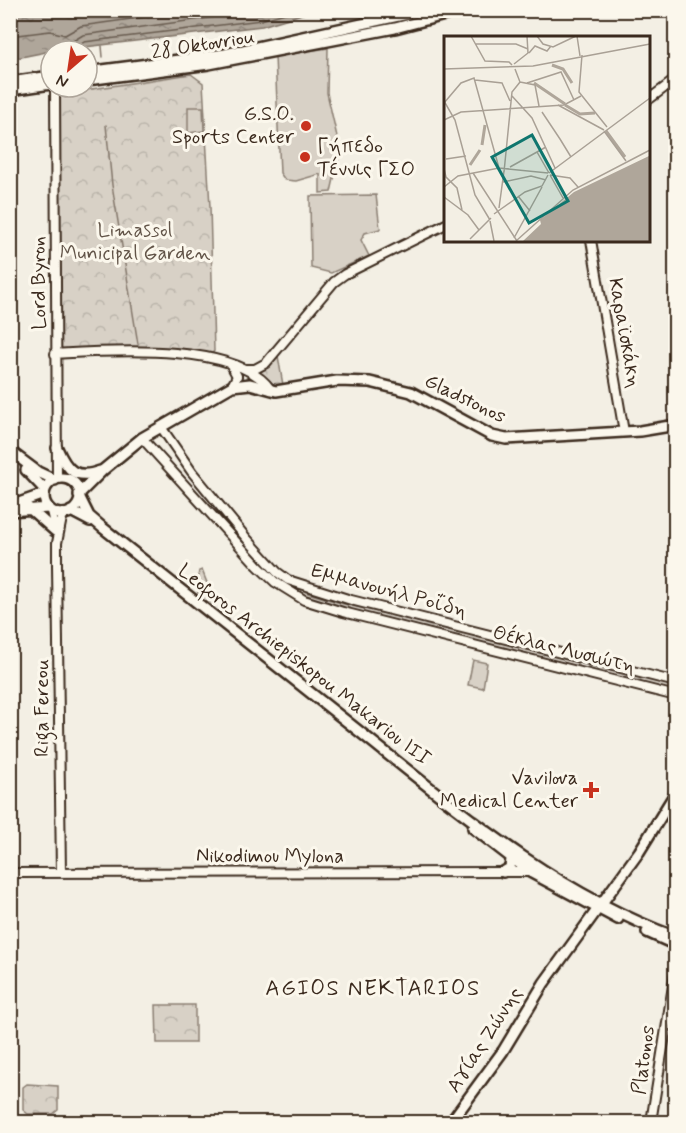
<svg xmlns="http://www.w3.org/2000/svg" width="686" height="1133" font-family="Mynerve,sans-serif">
  <defs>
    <pattern id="park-crowns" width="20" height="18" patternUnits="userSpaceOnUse" patternTransform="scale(1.5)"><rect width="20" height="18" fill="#d8d1c6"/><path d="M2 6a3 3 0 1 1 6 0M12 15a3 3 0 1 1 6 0" fill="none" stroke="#bab4aa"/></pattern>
    <pattern id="water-ripples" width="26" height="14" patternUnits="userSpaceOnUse" patternTransform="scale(1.5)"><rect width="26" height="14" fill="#afa69a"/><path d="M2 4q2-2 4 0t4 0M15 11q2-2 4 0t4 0" fill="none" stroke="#90877d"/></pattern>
  </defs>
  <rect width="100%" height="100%" fill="#f3efe4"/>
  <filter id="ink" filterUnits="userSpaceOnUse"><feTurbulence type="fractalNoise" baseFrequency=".0167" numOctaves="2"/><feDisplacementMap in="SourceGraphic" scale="12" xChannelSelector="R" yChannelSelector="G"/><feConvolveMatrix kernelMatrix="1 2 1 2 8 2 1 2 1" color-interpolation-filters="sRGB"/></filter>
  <g filter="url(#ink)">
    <path fill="url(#park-crowns)" stroke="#8a7e72" stroke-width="1.5" d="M 191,74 L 203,83 L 210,207 L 214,351 L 212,354 L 202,354 L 135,347 L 59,351 L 61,302 L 59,94 Z
      M 278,356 L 283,385 L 275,385 L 258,374 L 257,371 Z
      M 202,570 L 214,601 L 210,607 C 195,597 196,587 199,571 Z
      M 282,579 L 308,593 L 344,604 L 572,658 L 577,661 L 577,666 L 325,605 L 282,583 Z
      M 592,663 L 669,683 L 675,687 L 675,694 L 588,670 L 588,665 Z
      M 156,1005 L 195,1005 L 195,1043 L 157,1043 Z
      M 27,1084 L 58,1086 L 58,1110 L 53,1114 L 28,1114 L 23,1110 L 23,1087 Z"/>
    <path fill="#d8d1c6" stroke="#8a7e72" stroke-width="1.5" d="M 328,48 L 327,93 L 338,141 L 338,161 L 331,192 L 320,193 L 320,174 L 296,181 L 285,180 L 280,173 L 275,56 Z
      M 188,107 L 203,107 L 204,131 L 188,133 Z
      M 376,195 L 380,229 L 365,233 L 361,240 L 369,256 L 331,273 L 311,268 L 310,196 Z
      M 473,660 L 487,663 L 483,688 L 468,685 Z"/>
    <path fill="url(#water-ripples)" stroke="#817468" stroke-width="1.5" d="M 10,11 L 11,10 L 312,11 L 262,26 L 51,51 L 11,59 Z"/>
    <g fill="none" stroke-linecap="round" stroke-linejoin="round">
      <path stroke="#695c50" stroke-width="1.5" d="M 10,36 L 50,31 L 65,35 L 81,26 L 196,10
        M 71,51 L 73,41 L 83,35 L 268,10
        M 78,51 L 80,45 L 84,42 L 261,20 L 295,10"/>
      <path stroke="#817468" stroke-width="1.5" d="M 102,46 L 103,57
        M 106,125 L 112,185 L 138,344"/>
      <g stroke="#3b2a1e" stroke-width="12">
        <path id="minor" d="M 55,87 L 57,479
          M 648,100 L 676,79
          M 591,240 L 624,432
          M 55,354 C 107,351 238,341 271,390
          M 231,365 L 237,376 L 232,386
          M 245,369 L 255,369 L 266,363 L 334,282 L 345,274 L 446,224
          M 161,427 L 192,472 L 248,540 L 277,572 L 288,580 L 351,600 L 676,682
          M 142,438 L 258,566 L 275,582 L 304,600 L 343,612 L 676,696
          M 51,511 L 56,532
          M 10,873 L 530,872
          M 61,873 L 57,565 L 57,543 L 63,513
          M 651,1122 L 676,967"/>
      </g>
      <g stroke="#3b2a1e" stroke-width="14">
        <path id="major" d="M 87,72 L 225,54 L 426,10
          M 87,80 L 209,64 L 395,28 L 464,10
          M 10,82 L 51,76
          M 10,90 L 51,84
          M 57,448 C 67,471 76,480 100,471
          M 10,451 L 38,472 L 55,480
          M 26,470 L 45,490
          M44 496a18 18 0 1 1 36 0a18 18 0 1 1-36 0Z
          M 79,494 L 103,470 L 142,438 L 232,386 L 250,384 L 276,391 L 337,381 L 370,382 L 411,392 L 492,436 L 506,439 L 640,431 L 676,425
          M 79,496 L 89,516 L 103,528 C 189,596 275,664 360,732 C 459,811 555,893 676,937
          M 16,504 L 44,494
          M 29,508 L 55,531
          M 10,511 L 48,508
          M 71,511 L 90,521
          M 473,828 L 530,872 L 618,919
          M 503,872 L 510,868 L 511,859
          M 647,932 L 676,945
          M 451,1122 L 503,1051 L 544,983 L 639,852 L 676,792"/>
      </g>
      <use href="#minor" stroke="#fbf7ec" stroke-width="8"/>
      <use href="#major" stroke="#fbf7ec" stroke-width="9"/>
    </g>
  </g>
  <g fill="#c8321e" stroke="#fbf7ec" stroke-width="2">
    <circle cx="306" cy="126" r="6"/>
    <circle cx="305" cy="157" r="6"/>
    <path d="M588 781h6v6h6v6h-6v6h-6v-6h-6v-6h6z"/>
  </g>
  <g text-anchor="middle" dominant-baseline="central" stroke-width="6" stroke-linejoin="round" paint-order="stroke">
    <g font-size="20" fill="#3b2a1e" stroke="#fbf7ec">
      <text transform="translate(203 45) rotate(-9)">28 Oktovriou</text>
      <text transform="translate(39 283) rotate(-90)">Lord Byron</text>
      <text transform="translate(624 333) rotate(80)">Καραϊσκάκη</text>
      <text transform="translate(465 399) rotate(26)">Gladstonos</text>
      <text transform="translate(389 591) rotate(15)">Εμμανουήλ Ροΐδη</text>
      <text transform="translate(564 650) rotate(14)">Θέκλας Λυσιώτη</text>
      <text transform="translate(304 665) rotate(38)">Leoforos Archiepiskopou Makariou III</text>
      <text transform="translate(42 708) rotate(-90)">Riga Fereou</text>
      <text x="270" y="856">Nikodimou Mylona</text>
      <text transform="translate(485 1040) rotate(-57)">Αγίας Ζώνης</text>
      <text transform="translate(644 1060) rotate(-82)">Platonos</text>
    </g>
    <g font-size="20" fill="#3b2a1e" stroke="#fbf7ec" text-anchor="end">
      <text x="294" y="114">G.S.O.<tspan x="294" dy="23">Sports Center</tspan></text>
      <text x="317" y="146" text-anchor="start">Γήπεδο<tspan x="317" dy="23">Τέννις ΓΣΟ</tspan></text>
      <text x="578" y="778">Vavilova<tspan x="578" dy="23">Medical Center</tspan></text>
    </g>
    <g font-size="20" fill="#625448" stroke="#fbf7ec">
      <text x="135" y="230">Limassol<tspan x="135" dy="23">Municipal Garden</tspan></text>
    </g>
    <g font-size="22" letter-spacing="1.5" fill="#3b2a1e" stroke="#fbf7ec">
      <text x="373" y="989">AGIOS NEKTARIOS</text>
    </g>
  </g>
  <g transform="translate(444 36)">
    <rect width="206" height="206" fill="#f3efe4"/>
    <path d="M 205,120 L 205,205 L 79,205 L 97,188 L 96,184 L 130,156 Z" fill="#afa69a"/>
    <path fill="none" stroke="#afa69a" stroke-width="3" d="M 108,29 L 119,33 L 128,47M 90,47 L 121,68M 121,69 L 136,78 L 151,77M 162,95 L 181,121M 38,109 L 41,89M 26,129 L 36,114"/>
    <path fill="none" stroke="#a9a095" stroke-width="1.5" d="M 27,0 L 41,25 L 65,26 L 68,29M 93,0 L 99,8 L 109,11 L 132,0M 133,0 L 136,20M 31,8 L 72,8 L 84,13M 85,17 L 91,10 L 103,15 L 107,10M 138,19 L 135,56 L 163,91M 70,28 L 84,17 L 83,0M 0,33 L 89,30 L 206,8M 31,44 L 58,47 L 66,65M 76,46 L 91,49 L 95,70M 83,47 L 117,36 L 130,64M 68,60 L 88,82 L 111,132M 0,65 L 11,84 L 31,159 L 46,184M 0,67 L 17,47 L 30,42 L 55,132M 114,69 L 160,94M 98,76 L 116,103M 0,84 L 17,76 L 120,69 L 137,60M 160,95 L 182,125M 116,103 L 127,121M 93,116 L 105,137M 2,123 L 22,120M 66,131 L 102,111M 0,133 L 2,141 L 13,152 L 18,174M 60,136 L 68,56 L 76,46 L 71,33M 29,137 L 73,205M 105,137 L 206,62M 106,139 L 119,162M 106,139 L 126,142 L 134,151M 59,146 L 87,140 L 102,144M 0,151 L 14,140 L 55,132 L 104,137M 74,160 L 86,175M 0,161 L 24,179 L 35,194M 55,172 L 60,135M 50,178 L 81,156 L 98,150 L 104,139M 46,185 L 50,205M 70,202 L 98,151M 26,203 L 47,182M 72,205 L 129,154 L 206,114"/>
    <path fill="#0f766e" fill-opacity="0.15" stroke="#0f766e" stroke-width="3" d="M 88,99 L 124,165 L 85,187 L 48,121 Z"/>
    <rect width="206" height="206" fill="none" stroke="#3b2a1e" stroke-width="3"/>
  </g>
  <rect width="686" height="1133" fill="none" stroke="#fbf7ec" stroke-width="36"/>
  <rect x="18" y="18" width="650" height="1097" fill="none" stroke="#3b2a1e" stroke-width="2" filter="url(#ink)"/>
  <g transform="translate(69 69) rotate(209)"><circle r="28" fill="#fbf7ec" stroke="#aea59a" stroke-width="1.5"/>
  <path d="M0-4.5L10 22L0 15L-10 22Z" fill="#c8321e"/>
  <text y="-9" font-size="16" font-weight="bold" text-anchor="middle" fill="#3b2a1e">N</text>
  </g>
</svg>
